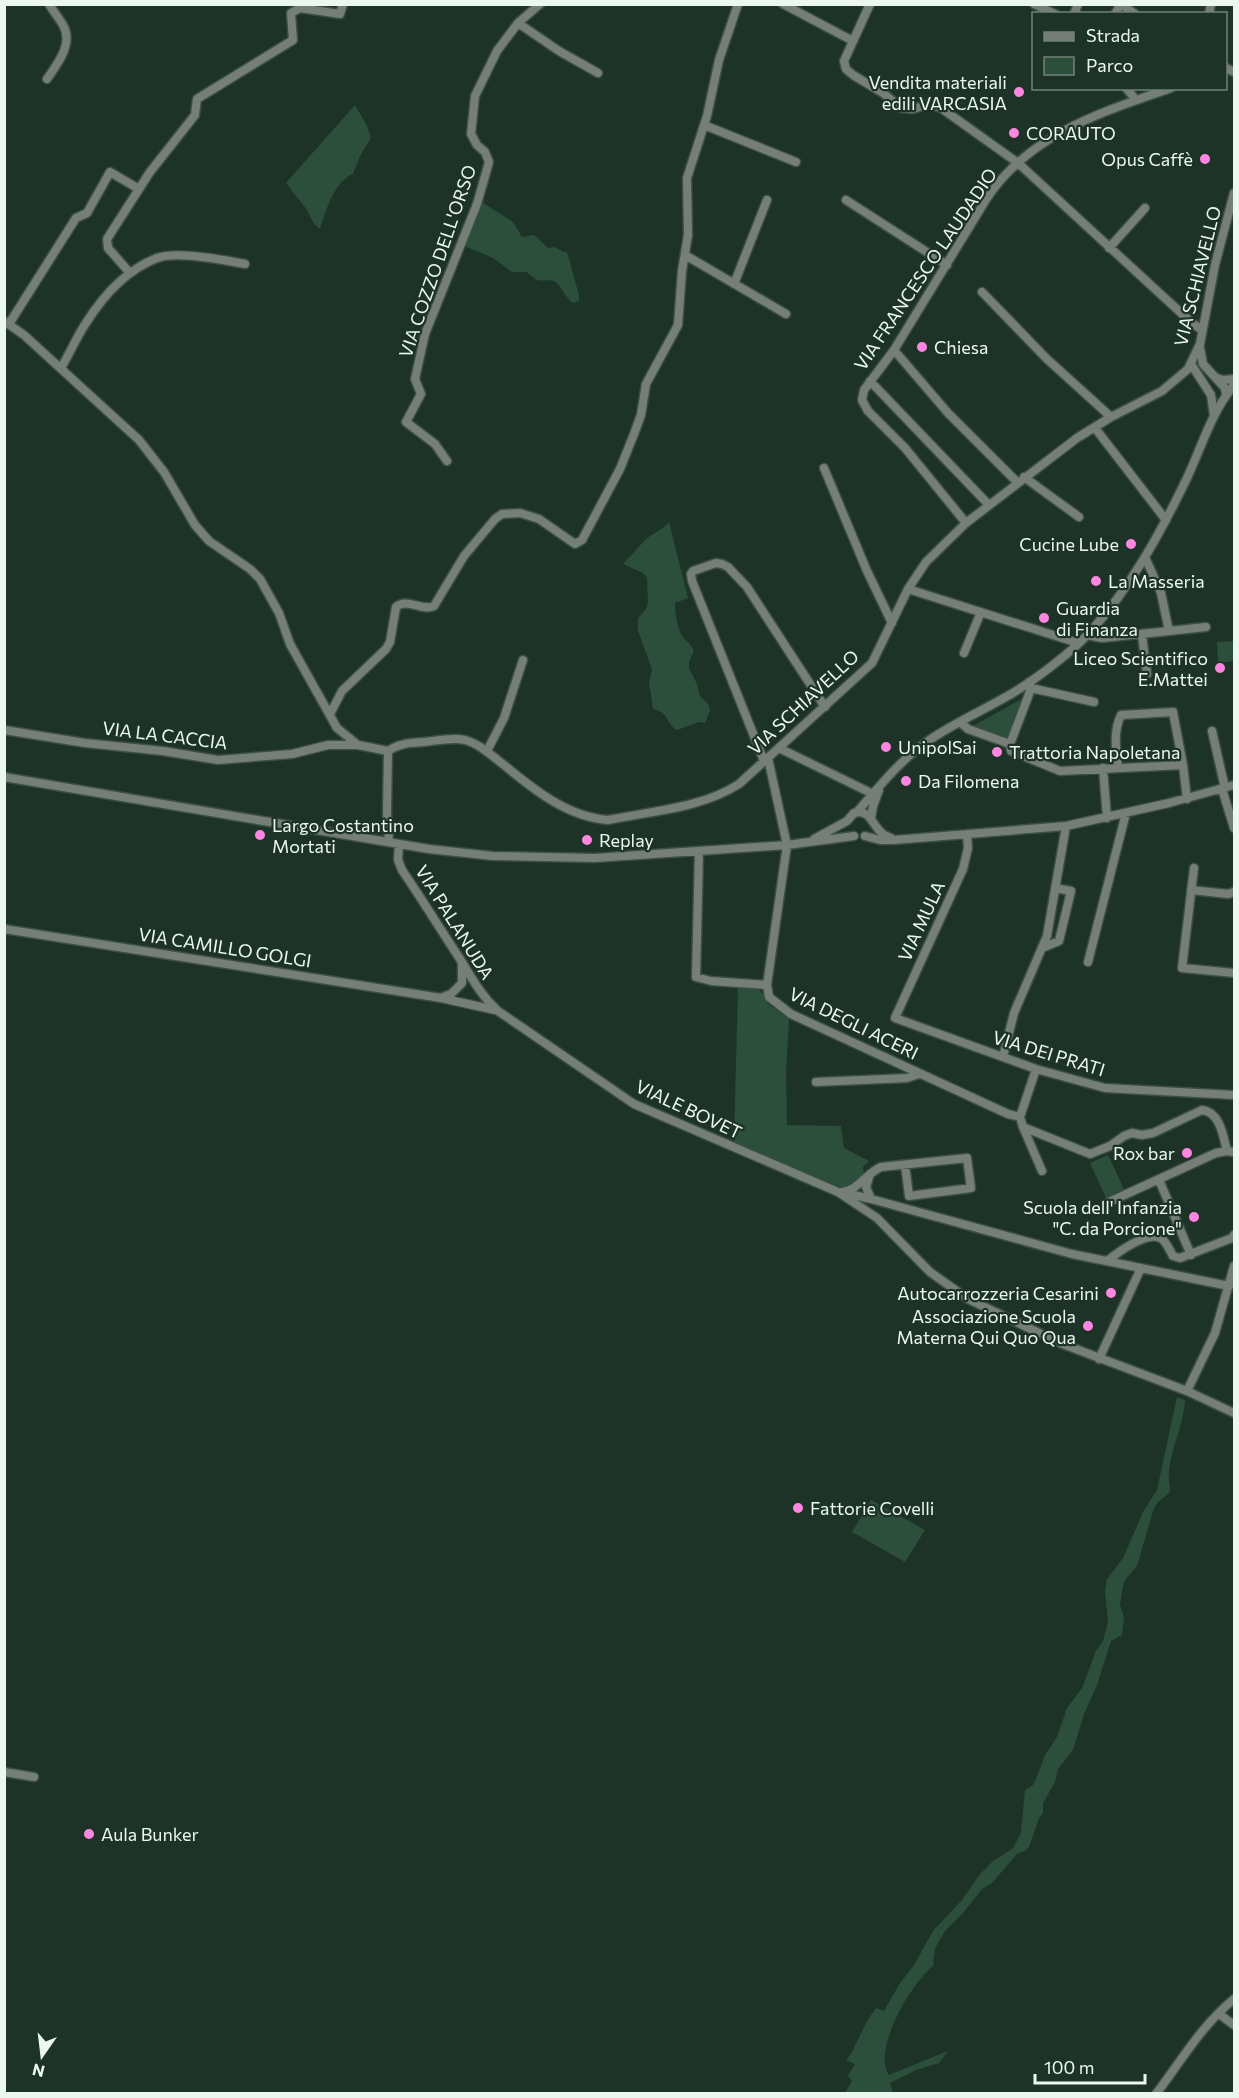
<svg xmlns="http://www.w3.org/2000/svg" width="1239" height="2098" font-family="Commissioner,sans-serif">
  <rect width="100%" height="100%" fill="#1e3327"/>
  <path fill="#2b4f3a" d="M 355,105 L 367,126 L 371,138 L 361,154 L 353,174 C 334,181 326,211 320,229 L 314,224 L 307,210 L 286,183 Z
    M 480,201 L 513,222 L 522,237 L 534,235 L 548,248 L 554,247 L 564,252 L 567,252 L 579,295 L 579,301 L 573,303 C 565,298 560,283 554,281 C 540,278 541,286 527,272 L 512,272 L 493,258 L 462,245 Z
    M 669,522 L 688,598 L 675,603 C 675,612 677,626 681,634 C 685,641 691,643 694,651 L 689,662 L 689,668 L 697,684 L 700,696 L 708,704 L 710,710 L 705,723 L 699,722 L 677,730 C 665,723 670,713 653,709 L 649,682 L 652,669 L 638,631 L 638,618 L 646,609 L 648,603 L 647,578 L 643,573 L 623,564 L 647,538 L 663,528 Z
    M 1234,641 L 1234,661 L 1218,663 L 1217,642 Z
    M 1025,697 L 1011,733 L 1007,739 L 971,727 Z
    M 738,985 L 758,989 L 763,994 L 768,1004 L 789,1019 L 786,1072 L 787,1125 L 841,1126 L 844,1148 L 869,1161 L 863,1167 L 864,1174 L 843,1188 L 734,1143 Z
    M 1108,1155 L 1124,1189 L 1106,1198 L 1090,1163 Z
    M 1177,1397 L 1185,1400 C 1184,1424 1171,1447 1169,1472 C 1168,1479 1170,1485 1170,1492 L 1157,1503 L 1153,1511 L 1137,1566 L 1125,1580 L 1123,1586 L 1120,1605 L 1124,1617 L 1122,1635 L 1111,1641 L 1097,1685 L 1084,1714 L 1073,1750 L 1058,1769 L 1055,1782 L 1043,1803 L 1043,1813 L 1039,1818 L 1029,1847 L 1025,1851 L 1017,1854 L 992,1883 L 982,1889 L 963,1913 L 945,1931 L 935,1948 L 933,1966 C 912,1982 871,2051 889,2075 L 948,2051 L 939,2063 L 916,2070 L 890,2083 L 893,2093 L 845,2093 L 852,2081 L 848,2076 L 855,2064 L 846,2060 L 851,2054 L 867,2021 L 876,2008 L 884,2011 L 900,1983 L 914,1965 L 933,1931 L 962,1900 L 980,1874 L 992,1862 L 1013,1848 L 1021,1833 L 1025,1790 L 1033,1785 L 1036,1779 L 1045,1755 L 1057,1737 L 1067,1708 L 1082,1688 L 1096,1651 L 1103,1641 L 1108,1622 L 1105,1591 L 1107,1579 L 1123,1558 L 1143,1512 L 1157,1490 Z
    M 871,1500 L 925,1530 L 905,1562 L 852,1532 Z"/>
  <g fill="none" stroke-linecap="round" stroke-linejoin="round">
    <g stroke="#3b4f43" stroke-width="11">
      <path id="minor" d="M 783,4 L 853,41
        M 870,4 L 844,61 L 846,69 L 853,75 L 883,93 L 901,108 L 913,109 L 930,104 L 941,108 L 1018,163 L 1192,323 L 1202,330
        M 1034,4 L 1055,14
        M 1074,14 L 1078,4
        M 1115,14 L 1121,4 L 1135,14
        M 1209,14 L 1211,4
        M 518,23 L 559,51 L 598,73
        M 1226,68 L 1234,72
        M 47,79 C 57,64 74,44 63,25 C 59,18 53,11 49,4
        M 1126,88 L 1136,100
        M 704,125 L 796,162
        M 846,200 L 947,265
        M 1109,248 L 1145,208
        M 685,255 L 786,314
        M 130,273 L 108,248 L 107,239 L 150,172 L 195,115 L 197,99 L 293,40 L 291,13 L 300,8 L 340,14 L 343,4
        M 734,284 L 767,200
        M 982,292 L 1047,359 L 1111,417
        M 4,321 L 24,335 L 139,440 L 164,472 L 195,525 L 209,541 L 250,569 L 260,579 L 279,613 L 290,644 L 337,728 L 358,745 L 388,751 L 387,812 L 389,842
        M 9,324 L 76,218 L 87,213 L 110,172 L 139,189
        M 1200,348 L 1203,364 L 1225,388 L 1226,395
        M 894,350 L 948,413 L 1017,482
        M 1191,364 L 1211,395 L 1214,416
        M 61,368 C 70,353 76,338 86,323 C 103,296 126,270 157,258 C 176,251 225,260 245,264
        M 1217,378 L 1223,380 L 1234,379
        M 870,381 L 989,505
        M 1095,428 L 1166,520
        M 447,461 L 435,444 L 406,422 L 421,394 L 415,379 L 425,334 L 477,204 L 489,162 L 485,152 L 477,145 L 471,134 L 475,96 L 497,51 L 518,23 L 540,4
        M 824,468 L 867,571 L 892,623
        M 1024,477 L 1079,517
        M 966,523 L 905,448 L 868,411 L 862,400 L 864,390 L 894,350 L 987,198 C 1030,134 1102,112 1171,88
        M 1145,557 L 1161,593 L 1169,631 L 1206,627
        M 908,589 L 1078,643
        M 1087,635 L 1102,638 L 1169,631
        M 1142,635 L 1147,674
        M 964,653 L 981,612
        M 1031,688 L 1094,702
        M 330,714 L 342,691 L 386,649 L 390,642 L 396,607 C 407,597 422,612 434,606 L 464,556 L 495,519 L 502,514 L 520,513 L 539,519 L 575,544 L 582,540 L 620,469 L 634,434 L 641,415 L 646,384 L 678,325 L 682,271 L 688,235 L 687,178 L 707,116 L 719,60 L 738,4
        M 960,722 L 968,729 L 1010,744 L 1011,751 L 1060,771 L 1183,765 L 1187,799
        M 4,730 L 85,743 L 163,751 L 218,760 L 292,754 L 328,745 L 357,745
        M 1212,731 L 1225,788
        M 1010,744 L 1029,694 L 1031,688 L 1029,682
        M 779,748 L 873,794
        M 388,751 C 399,743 411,743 423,742 C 436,741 452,737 465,740 C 480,744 492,756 504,765 C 534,790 568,817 608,820 C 652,811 702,808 739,784 L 872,663 L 908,589 L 926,562 L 966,523 L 1077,438 L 1111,417 L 1162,391 L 1188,369 L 1200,344 L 1215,265 L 1234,193
        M 487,751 L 504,718 L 523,660
        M 768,758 L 787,845 L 767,985 L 769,997 L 791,1014 L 1008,1114 L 1020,1117 L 1036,1069
        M 764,761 L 692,581 L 691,574 L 693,571 L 716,563 L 722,564 L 728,567 L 747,587 L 825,707
        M 1118,767 C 1116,749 1113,732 1121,715 L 1173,712 L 1183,765
        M 1103,768 L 1107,818
        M 4,777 L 429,849 L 493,856 L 595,858 L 787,845 L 854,836
        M 1222,789 L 1234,828
        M 857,812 C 879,787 900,760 928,741 C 954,723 984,710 1011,694 C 1035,680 1072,652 1090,632 C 1131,587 1161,532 1187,478 C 1202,446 1211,413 1234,385
        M 871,818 L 873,806 L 879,790
        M 967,834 L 968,848 L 963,869 L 895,1018 L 1036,1069 L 1105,1088 L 1234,1095
        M 865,836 L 880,840 L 894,840 L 1066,826 L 1169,803 L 1234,785
        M 814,839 L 847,821 L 854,813 C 871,809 871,824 882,833 C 882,834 890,838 891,838
        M 399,844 L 398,860 L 402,870 C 421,898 439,927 458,956 C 471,976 480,995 498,1011 L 634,1104 L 838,1192 L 877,1218 L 930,1272 L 968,1299 L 1060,1343 L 1187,1391 L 1234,1413
        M 699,851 L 696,977 L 711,981 L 767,985
        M 1194,868 L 1182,968 L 1234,973
        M 1191,890 L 1228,894 L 1234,892
        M 4,929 L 441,998 L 495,1010
        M 1042,948 L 1059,941 L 1071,891 L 1055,888
        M 1088,962 L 1126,813
        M 443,997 L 451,994 L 462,983 L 462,963
        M 1003,1057 L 1014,1013 L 1047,936 L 1066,826
        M 816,1082 L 907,1078 L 919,1074
        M 1020,1117 L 1023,1127 L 1090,1154 L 1110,1146 L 1124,1136 L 1132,1133 L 1142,1135 L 1153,1133 L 1202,1110 C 1220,1112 1223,1135 1227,1151
        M 1023,1127 L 1042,1171
        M 870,1174 L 866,1187 L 871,1199
        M 1159,1180 L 1191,1255
        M 842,1192 C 857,1191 867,1173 881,1167 L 967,1158 L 971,1188 L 909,1196 L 905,1165
        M 845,1193 L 871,1199 L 1072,1254 L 1229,1286
        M 1109,1202 L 1216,1153 L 1227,1151 L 1234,1152
        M 1107,1261 C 1117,1253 1149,1229 1162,1239 C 1167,1243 1170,1251 1173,1256 L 1180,1258 L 1232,1238 L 1234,1235
        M 1099,1359 L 1141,1268
        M 1187,1391 L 1215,1333 L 1234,1266
        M 4,1772 L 34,1777
        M 1219,2014 L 1234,2025
        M 1156,2094 C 1182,2060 1201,2026 1234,1999"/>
    </g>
    <use href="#minor" stroke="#757f78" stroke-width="8"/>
  </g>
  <g fill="#fe85e0" stroke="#1e3327" stroke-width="2">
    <circle cx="1019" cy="92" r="6"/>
    <circle cx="1014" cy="133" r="6"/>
    <circle cx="1205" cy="159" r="6"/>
    <circle cx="922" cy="347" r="6"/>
    <circle cx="1131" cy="544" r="6"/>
    <circle cx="1096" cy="581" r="6"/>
    <circle cx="1044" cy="618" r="6"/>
    <circle cx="1220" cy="668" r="6"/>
    <circle cx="886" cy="747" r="6"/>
    <circle cx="997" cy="752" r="6"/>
    <circle cx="906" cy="781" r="6"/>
    <circle cx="260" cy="835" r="6"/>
    <circle cx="587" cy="840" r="6"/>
    <circle cx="1187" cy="1153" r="6"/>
    <circle cx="1194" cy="1217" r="6"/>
    <circle cx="1111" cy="1293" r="6"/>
    <circle cx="1088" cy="1326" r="6"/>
    <circle cx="798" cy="1508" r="6"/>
    <circle cx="89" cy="1834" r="6"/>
  </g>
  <g text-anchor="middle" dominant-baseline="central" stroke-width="4.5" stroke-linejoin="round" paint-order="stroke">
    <g font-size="18" fill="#ebf8f0" stroke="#1e3327" text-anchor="start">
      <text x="1007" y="82" text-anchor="end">Vendita materiali<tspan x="1007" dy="21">edili VARCASIA</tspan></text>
      <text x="1026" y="133">CORAUTO</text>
      <text x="1193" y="159" text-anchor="end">Opus Caffè</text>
      <text x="934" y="347">Chiesa</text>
      <text x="1119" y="544" text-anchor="end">Cucine Lube</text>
      <text x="1108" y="581">La Masseria</text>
      <text x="1056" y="608">Guardia<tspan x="1056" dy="21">di Finanza</tspan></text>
      <text x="1208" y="658" text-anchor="end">Liceo Scientifico<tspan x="1208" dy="21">E.Mattei</tspan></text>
      <text x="898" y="747">UnipolSai</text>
      <text x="1009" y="752">Trattoria Napoletana</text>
      <text x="918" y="781">Da Filomena</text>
      <text x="272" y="825">Largo Costantino<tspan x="272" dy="21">Mortati</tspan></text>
      <text x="599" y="840">Replay</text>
      <text x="1175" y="1153" text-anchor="end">Rox bar</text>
      <text x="1182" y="1207" text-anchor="end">Scuola dell' Infanzia<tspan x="1182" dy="21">"C. da Porcione"</tspan></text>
      <text x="1099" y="1293" text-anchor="end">Autocarrozzeria Cesarini</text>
      <text x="1076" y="1316" text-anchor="end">Associazione Scuola<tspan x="1076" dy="21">Materna Qui Quo Qua</tspan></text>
      <text x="810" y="1508">Fattorie Covelli</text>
      <text x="101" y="1834">Aula Bunker</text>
    </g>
    <g font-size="18" fill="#ebf8f0" stroke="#1e3327">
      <text transform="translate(437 261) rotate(-71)">VIA COZZO DELL'ORSO</text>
      <text transform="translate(925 269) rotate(-56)">VIA FRANCESCO LAUDADIO</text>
      <text transform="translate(1197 276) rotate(-76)">VIA SCHIAVELLO</text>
      <text transform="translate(803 702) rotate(-43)">VIA SCHIAVELLO</text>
      <text transform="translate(165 735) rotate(7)">VIA LA CACCIA</text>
      <text transform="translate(921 921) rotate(-65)">VIA MULA</text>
      <text transform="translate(455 922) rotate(58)">VIA PALANUDA</text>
      <text transform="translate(225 947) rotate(9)">VIA CAMILLO GOLGI</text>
      <text transform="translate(854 1023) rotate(26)">VIA DEGLI ACERI</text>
      <text transform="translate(1049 1053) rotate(17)">VIA DEI PRATI</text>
      <text transform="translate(689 1109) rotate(25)">VIALE BOVET</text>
    </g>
  </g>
  <rect width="1239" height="2098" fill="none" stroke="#ebf8f0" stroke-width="12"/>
  <rect x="1032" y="12" width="195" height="78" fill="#1e3327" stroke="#708277" stroke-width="1.5"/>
  <rect x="1044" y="32" width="30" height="9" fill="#757f78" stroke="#708277" stroke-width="1.5"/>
  <text x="1086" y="42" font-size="18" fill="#ebf8f0">Strada</text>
  <rect x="1044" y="57" width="30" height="18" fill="#2b4f3a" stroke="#708277" stroke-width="1.5"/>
  <text x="1086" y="72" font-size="18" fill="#ebf8f0">Parco</text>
  <g transform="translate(42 2056) rotate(194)" stroke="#1e3327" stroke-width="4.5" paint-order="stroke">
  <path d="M0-4.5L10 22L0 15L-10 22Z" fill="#ebf8f0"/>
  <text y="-9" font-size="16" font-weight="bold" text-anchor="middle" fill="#ebf8f0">N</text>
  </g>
  <path d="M1035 2074v9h110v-9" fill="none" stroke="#ebf8f0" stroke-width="3"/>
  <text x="1044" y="2074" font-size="18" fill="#ebf8f0" stroke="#1e3327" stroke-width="4.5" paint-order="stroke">100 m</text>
</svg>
